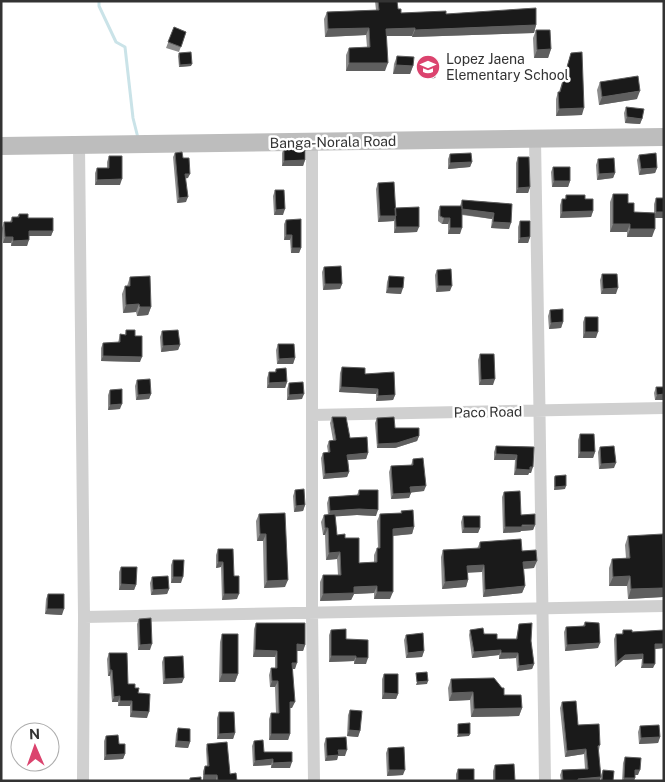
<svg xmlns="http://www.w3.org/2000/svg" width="665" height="782" font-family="'Public Sans',sans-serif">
  <rect width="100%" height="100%" fill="#fff"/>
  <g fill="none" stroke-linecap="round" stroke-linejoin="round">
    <path stroke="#cae3e8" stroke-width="3" d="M 99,1 L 99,6 L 116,42 L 125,47 L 133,118 L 138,138"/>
    <path stroke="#d0d0d0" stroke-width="12" d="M 535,139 C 538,353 543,567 545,781
      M 312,142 L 312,613 L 314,781
      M 79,145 L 84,617 L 83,781
      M 312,415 L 664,408
      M 84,617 L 664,606"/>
    <path stroke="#bdbdbd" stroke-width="18" d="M 1,146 L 664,137"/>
  </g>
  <path fill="#8c8c8c" d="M 375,1 L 397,1 L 398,9 L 401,13 L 446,14 L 536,25 L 534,33 L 412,37 L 412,36 L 387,36 L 385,71 L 346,71 L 346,55 L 349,48 L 367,47 L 366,35 L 325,37 L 324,19 L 327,12 L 376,10 Z
    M 174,27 L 186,32 L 179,52 L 166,48 Z
    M 536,30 L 551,49 L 548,58 L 534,58 L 533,38 Z
    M 179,53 L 191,66 L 179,67 L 178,56 Z
    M 571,53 L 582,115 L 556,116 L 556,99 L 558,92 L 559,92 Z
    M 397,56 L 413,66 L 410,74 L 393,74 L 394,64 Z
    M 429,61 L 438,70 L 435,78 L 426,79 L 426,69 Z
    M 600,82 L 637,99 L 599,105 L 597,90 Z
    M 626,107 L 642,119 L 640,124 L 625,123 L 624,113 Z
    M 284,147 L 305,160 L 303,166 L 282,166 L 282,153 Z
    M 175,153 L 183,158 L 188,178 L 185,178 L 186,202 L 177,203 L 173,157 Z
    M 450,154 L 472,162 L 470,167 L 448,169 L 448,159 Z
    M 639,155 L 657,168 L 655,173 L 639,175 L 637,160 Z
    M 109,156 L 120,185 L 95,185 L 95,173 L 97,168 L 107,168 L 107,162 Z
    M 518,157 L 530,187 L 528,193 L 516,193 L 516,163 Z
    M 598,159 L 615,173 L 613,178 L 597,180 L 596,165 Z
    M 553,167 L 570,181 L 568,187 L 552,187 L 551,172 Z
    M 378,183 L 395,209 L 417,232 L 394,233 L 394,221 L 378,222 L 376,189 Z
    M 275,190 L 283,215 L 274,215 L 273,196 Z
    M 613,194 L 628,203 L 634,212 L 654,213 L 654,204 L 656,198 L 664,198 L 655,218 L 652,237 L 627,237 L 627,232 L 610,232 L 610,202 Z
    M 566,195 L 585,199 L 593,211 L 591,217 L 560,218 L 560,205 L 562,199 L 565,199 Z
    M 462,200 L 512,204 L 509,229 L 491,228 L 492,219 L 462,215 L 460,234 L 448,234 L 448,224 L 442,224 L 438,221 L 438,211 L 440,206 L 460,206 Z
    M 19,214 L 53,231 L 51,236 L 29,236 L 27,246 L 11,246 L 11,243 L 3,243 L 2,228 L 4,222 L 10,222 L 12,217 L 17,217 Z
    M 286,220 L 301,248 L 299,253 L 291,253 L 290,240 L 284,240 L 284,224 Z
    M 520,221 L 530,237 L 528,243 L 518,243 L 518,227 Z
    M 324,267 L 342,284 L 340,289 L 323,290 L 322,272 Z
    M 437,270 L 450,291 L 436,292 L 435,275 Z
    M 602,274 L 616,294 L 601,294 L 600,280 Z
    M 389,276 L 401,294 L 386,293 L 387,282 Z
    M 130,277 L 151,307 L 148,315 L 137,316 L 136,312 L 123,313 L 122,294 L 125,286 L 127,286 Z
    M 550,310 L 563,322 L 561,328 L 549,329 L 548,316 Z
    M 585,317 L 596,338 L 583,338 L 583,322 Z
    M 126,330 L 135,336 L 140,362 L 101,361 L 101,348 L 103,343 L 118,343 L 120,334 L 125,335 Z
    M 162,331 L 180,345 L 178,350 L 161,352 L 160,337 Z
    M 278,344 L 295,358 L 293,364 L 277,364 L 276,350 Z
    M 480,354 L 493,385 L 479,385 L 478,360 Z
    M 342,367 L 365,374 L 395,395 L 393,400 L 376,401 L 376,394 L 339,392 L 340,373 Z
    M 276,369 L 287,382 L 285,388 L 267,388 L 267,378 L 269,372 L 275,372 Z
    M 137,380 L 151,394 L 149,399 L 136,400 L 135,386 Z
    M 289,383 L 302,399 L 287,400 L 287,389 Z
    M 656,387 L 664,387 L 664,400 L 655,400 L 654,393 Z
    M 110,390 L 120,409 L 108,410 L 108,395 Z
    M 332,417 L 350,438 L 368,453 L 366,459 L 348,460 L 349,472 L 347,477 L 323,479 L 321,458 L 323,453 L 328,452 L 327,446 L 329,441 L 333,440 L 330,423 Z
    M 377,418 L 395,428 L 419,436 L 417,441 L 395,448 L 377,448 L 375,423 Z
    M 580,434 L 595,452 L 593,458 L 578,458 L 578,440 Z
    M 496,446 L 534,447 L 531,473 L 529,473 L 528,475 L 514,475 L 515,460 L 494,460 L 494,452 Z
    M 600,447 L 614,468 L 599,469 L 598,452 Z
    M 413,459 L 424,491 L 411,492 L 409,498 L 391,499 L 389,472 L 391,466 L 411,465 Z
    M 555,476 L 565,489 L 554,490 L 554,478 Z
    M 295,490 L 305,505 L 303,511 L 294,512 L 293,496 Z
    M 359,490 L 376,516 L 357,515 L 335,516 L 337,535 L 345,538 L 359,563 L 374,562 L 374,555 L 377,548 L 378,548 L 377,521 L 380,514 L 401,513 L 401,511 L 414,527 L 412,534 L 393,536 L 390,599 L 374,599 L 374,593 L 354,594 L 351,600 L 320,601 L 320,582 L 323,575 L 338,575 L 337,559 L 326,560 L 325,535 L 323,535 L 321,522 L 324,515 L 328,515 L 327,503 L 329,497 L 357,495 Z
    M 504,492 L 521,515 L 535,525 L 533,530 L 521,531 L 520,532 L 503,533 L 502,497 Z
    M 259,514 L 285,587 L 264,588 L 263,541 L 257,541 L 256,521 Z
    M 463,516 L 480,528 L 478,533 L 462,533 L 461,522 Z
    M 628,536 L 663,595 L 663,597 L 628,599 L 627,586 L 609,586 L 609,568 L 612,559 L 626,558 L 625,545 Z
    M 480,542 L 522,551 L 534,568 L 523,569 L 525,586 L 522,593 L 483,597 L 482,572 L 468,572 L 468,580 L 466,587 L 442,589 L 441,557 L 443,550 L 477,549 Z
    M 218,549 L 237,599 L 222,600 L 221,567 L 216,568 L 216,555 Z
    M 173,560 L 181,583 L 171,583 L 171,565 Z
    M 121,567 L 136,585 L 134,590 L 119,590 L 119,572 Z
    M 152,577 L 169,589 L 167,594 L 151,595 L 150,583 Z
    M 48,594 L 62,615 L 45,614 L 46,599 Z
    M 139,619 L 150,650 L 138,650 L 137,624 Z
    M 585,622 L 598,648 L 565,651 L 564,632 L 566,627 L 583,626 Z
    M 256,623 L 305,645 L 303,651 L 297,651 L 295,669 L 293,669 L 292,708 L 290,708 L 290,734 L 288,740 L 269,740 L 269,719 L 271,713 L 276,713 L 275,687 L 270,687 L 269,675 L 271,668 L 275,668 L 275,657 L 253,657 L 254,629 Z
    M 519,624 L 531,641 L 534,664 L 532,669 L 517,671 L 516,658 L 499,659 L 499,655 L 472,658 L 469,635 L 470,630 L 497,639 L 516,639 Z
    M 331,630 L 346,639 L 366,664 L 354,664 L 354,661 L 329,662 L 329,635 Z
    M 623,630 L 632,632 L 664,648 L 655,649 L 653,668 L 641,668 L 642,659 L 623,660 L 615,667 L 614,639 L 616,634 L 622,634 Z
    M 222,634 L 238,674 L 235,682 L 219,682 L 220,642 Z
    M 406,635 L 424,651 L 422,657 L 406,658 L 404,640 Z
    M 109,653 L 128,684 L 135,688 L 147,718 L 130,717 L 130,706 L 118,706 L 118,702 L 112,702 L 110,676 L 108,676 L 107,659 Z
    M 164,657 L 182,683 L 163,684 L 162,662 Z
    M 384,674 L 398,694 L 396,699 L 382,699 L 382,679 Z
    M 451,679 L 504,695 L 522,708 L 519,716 L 471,717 L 470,700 L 449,701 L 448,688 Z
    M 562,702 L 578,725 L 600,745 L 599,750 L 600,781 L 561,781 L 560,775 L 562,770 L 585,769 L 584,754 L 565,757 L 560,708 Z
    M 350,710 L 360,731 L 358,737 L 347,736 L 348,715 Z
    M 219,712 L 235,733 L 233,739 L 217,739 L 217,718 Z
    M 640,726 L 660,737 L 658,743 L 639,744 L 638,732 Z
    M 178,728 L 190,742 L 188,748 L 175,747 L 176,734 Z
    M 106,736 L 125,754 L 123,759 L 104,760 L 104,741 Z
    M 326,738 L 345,756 L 338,756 L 337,760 L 325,761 L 324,744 Z
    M 254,741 L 264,752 L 290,768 L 271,768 L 271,765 L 253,766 L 252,746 Z
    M 207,744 L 230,774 L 237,781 L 203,780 L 203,771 L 205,766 L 207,766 L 206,749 Z
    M 388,748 L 403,775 L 387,776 L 386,753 Z
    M 625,757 L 638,775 L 635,775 L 634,781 L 622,781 L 623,763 Z
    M 495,765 L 515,781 L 493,781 L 493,771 Z
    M 458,769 L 474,781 L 456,781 L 456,774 Z
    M 603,770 L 613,781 L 601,781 L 601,775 Z"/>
  <path fill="#5f5f5f" d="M 536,25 L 534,33 L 412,37 L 415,30 Z
    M 369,28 L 366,35 L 325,37 L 328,29 Z
    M 415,28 L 412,36 L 384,36 L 386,29 Z
    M 551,49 L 548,58 L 534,58 L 537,50 Z
    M 349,63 L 388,63 L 385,71 L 346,71 Z
    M 192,64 L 191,66 L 179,67 L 180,65 Z
    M 396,65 L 413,66 L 410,74 L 393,74 Z
    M 429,70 L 438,70 L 435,78 L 426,79 Z
    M 640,91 L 637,99 L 599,105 L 602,97 Z
    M 584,108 L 582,115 L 556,116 L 559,109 Z
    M 627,117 L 642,119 L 640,124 L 625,123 Z
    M 305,160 L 303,166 L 282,166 L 284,161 Z
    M 472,162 L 470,167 L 448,169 L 450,163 Z
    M 657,168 L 655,173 L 639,175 L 641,169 Z
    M 615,173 L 613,178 L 597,180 L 599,174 Z
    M 185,174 L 190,174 L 188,178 L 183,179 Z
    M 122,179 L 120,185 L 95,185 L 97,180 Z
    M 554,181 L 570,181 L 568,187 L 552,187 Z
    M 530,187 L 528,193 L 516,193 L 518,188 Z
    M 188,197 L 186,202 L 177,203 L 179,198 Z
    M 285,209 L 283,215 L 274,215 L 276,210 Z
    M 462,209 L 494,213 L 492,219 L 460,214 Z
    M 593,211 L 591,217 L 560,218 L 562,212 Z
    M 656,212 L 664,212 L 664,218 L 654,218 Z
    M 380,216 L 396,216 L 394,221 L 378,222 Z
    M 444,218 L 450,218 L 448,224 L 442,224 Z
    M 493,222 L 511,223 L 509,229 L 491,228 Z
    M 613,224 L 630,224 L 627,232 L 610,232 Z
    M 396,227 L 419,227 L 417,232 L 394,233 Z
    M 450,228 L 462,228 L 460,234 L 448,234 Z
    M 630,229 L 655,229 L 652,237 L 627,237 Z
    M 29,231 L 53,231 L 51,236 L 27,236 Z
    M 286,235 L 292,235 L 290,240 L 284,240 Z
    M 5,237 L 13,237 L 11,243 L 3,243 Z
    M 530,237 L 528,243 L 518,243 L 520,238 Z
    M 29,240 L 27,246 L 11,246 L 13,241 Z
    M 292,248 L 301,248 L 299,253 L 291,253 Z
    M 325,284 L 342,284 L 340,289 L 323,290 Z
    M 438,286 L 452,286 L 450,291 L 436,292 Z
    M 388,288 L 403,288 L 401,294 L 386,293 Z
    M 618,288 L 616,294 L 601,294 L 603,289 Z
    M 139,304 L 136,312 L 123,313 L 126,305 Z
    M 140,307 L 151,307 L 148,315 L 137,316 Z
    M 563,322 L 561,328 L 549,329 L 551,323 Z
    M 585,332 L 598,332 L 596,338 L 583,338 Z
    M 180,345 L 178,350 L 161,352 L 163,346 Z
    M 103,356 L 142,357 L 140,362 L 101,361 Z
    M 295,358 L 293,364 L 277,364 L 279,359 Z
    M 495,379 L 493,385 L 479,385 L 481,380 Z
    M 287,382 L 285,388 L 267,388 L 269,383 Z
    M 341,387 L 378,389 L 376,394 L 339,392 Z
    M 151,394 L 149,399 L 136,400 L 138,395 Z
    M 304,394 L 302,399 L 287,400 L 289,395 Z
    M 664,394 L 664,400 L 655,400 L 657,395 Z
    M 395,395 L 393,400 L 376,401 L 378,396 Z
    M 122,404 L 120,409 L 108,410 L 110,405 Z
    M 419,436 L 417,441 L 395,448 L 377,448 L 378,444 Z
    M 580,452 L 595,452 L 593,458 L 578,458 Z
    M 368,453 L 366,459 L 345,460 L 347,455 Z
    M 496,454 L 517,455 L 515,460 L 494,460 Z
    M 616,463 L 614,468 L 599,469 L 601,464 Z
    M 530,467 L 533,467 L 531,473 L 529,473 L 528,475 L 514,475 L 516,469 Z
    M 349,472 L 347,477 L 323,479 L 325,474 Z
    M 426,486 L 424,491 L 408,493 L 410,487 Z
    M 566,486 L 565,489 L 554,490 L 555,487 Z
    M 411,493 L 409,498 L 391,499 L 393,494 Z
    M 305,505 L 303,511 L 294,512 L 296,506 Z
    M 359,509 L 378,510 L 376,516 L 357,515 L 328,517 L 330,511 Z
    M 535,525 L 533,530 L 521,531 L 520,532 L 503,533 L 505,527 Z
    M 414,527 L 412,534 L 390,536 L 393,529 Z
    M 325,528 L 328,528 L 325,535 L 323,535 Z
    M 464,528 L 480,528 L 478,533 L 462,533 Z
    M 260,534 L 266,534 L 263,541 L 257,541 Z
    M 340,552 L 337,559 L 326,560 L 329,553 Z
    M 537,561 L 534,568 L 520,569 L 523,562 Z
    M 218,562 L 223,562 L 221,567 L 216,568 Z
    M 484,565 L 482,572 L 465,573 L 467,566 Z
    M 630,576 L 627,586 L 609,586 L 613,577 Z
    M 173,577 L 183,577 L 181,583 L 171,583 Z
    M 288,580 L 285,587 L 264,588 L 267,581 Z
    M 468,580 L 466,587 L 442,589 L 445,582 Z
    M 121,584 L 136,585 L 134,590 L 119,590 Z
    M 377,586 L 374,593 L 354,594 L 351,600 L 320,601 L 323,594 L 354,587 Z
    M 525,586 L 522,593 L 483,597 L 485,590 Z
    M 664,588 L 664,595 L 663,597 L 628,599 L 631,589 Z
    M 169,589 L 167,594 L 151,595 L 153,590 Z
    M 377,592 L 393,592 L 390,599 L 374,599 Z
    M 224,594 L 239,594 L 237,599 L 222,600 Z
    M 47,609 L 64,609 L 62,615 L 45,614 Z
    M 600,643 L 598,648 L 565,651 L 567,645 Z
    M 152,644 L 150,650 L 138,650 L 140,645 Z
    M 297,644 L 305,645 L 303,651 L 295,651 Z
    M 655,644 L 664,644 L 664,648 L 654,649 Z
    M 255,650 L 277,651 L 275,657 L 253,657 Z
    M 501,650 L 499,655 L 472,658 L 474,652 Z
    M 424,651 L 422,657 L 406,658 L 408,653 Z
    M 501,653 L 518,653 L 516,658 L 499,659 Z
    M 643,654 L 642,659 L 623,660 L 615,667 L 617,662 L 625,655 Z
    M 331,656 L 356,656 L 354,661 L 329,662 Z
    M 356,658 L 368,658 L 366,664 L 354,664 Z
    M 292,663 L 297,663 L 295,669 L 290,669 Z
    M 534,664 L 532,669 L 517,671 L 519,666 Z
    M 643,664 L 655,664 L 653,668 L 641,668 Z
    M 110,670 L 112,670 L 110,676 L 108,676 Z
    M 222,674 L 238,674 L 235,682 L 219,682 Z
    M 184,678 L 182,683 L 163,684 L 165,679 Z
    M 272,681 L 278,681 L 275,687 L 270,687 Z
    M 428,681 L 427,684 L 416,685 L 417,682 Z
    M 473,692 L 470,700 L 449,701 L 452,693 Z
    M 384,693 L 398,694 L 396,699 L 382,699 Z
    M 120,696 L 118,702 L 112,702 L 114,697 Z
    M 120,701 L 132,701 L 130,706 L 118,706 Z
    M 290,702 L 295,702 L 292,708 L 287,708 Z
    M 522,708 L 519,716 L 471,717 L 474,709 Z
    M 132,711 L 149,712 L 147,718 L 130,717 Z
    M 349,730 L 360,731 L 358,737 L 347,736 Z
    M 235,733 L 233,739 L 217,739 L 219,734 Z
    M 271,734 L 290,734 L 288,740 L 269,740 Z
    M 458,734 L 470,734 L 469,736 L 457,737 Z
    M 660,737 L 658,743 L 639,744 L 641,738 Z
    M 177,741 L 190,742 L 188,748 L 175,747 Z
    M 586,749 L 584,754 L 565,757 L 567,751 Z
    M 338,750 L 347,750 L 345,756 L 338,756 L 337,760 L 325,761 L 327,756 Z
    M 125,754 L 123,759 L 104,760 L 106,755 Z
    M 273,759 L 271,765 L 253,766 L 255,761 Z
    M 292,762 L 290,768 L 271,768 L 273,763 Z
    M 389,770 L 405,770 L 403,775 L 387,776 Z
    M 635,770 L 640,770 L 638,775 L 633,775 Z
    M 204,775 L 217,775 L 216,780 L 203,780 Z
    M 601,777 L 600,781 L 577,781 L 578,779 Z
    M 624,778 L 635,778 L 634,781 L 623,781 Z"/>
  <path fill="#1a1a1a" stroke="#5f5f5f" d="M 378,1 L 397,1 L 398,9 L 401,9 L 401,13 L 446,11 L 446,14 L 536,8 L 536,25 L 415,30 L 415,28 L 386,29 L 388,63 L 349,63 L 349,48 L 370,47 L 369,28 L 328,29 L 327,12 L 379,10 Z
    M 174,27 L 186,32 L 181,47 L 168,42 Z
    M 536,30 L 550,30 L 551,49 L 537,50 Z
    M 191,52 L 192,64 L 180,65 L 179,53 Z
    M 582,52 L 584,108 L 559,109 L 558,92 L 560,92 L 571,53 Z
    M 397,56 L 414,57 L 413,66 L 396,65 Z
    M 429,61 L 438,61 L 438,70 L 429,70 Z
    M 638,76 L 640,91 L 602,97 L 600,82 Z
    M 626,107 L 644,109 L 642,119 L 627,117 Z
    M 284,147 L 305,147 L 305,160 L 284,161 Z
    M 182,152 L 183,158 L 189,158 L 190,174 L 185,174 L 188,197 L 179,198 L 175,153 Z
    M 471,153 L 472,162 L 450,163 L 450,154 Z
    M 656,153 L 657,168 L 641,169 L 639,155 Z
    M 109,156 L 122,156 L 122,179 L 97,180 L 97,168 L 109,168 Z
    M 518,157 L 529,157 L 530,187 L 518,188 Z
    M 614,158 L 615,173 L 599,174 L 598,159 Z
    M 553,167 L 570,167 L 570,181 L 554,181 Z
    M 394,182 L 396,216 L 380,216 L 378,183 Z
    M 275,190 L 284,190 L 285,209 L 276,210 Z
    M 613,194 L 628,194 L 628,203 L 634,203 L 634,212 L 655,213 L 655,229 L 630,229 L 630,224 L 613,224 Z
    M 566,195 L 585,195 L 585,199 L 593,199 L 593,211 L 562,212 L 562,199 L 566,199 Z
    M 656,198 L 664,198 L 664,212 L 656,212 Z
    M 462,200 L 512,204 L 511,223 L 493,222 L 494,213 L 462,209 Z
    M 440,206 L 462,206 L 462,228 L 450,228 L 450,218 L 444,218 L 440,216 Z
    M 419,207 L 419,227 L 396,227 L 395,208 Z
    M 19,214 L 28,214 L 28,218 L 53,218 L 53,231 L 29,231 L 29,240 L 13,241 L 13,237 L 5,237 L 4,222 L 12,222 L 12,217 L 19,217 Z
    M 301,219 L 301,248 L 292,248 L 292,235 L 286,235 L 286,220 Z
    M 520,221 L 530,221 L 530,237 L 520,238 Z
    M 341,266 L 342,284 L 325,284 L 324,267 Z
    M 451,269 L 452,286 L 438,286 L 437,270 Z
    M 602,274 L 617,274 L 618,288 L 603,289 Z
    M 150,276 L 151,307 L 140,307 L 139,304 L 126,305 L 125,286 L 130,286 L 130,277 Z
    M 389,276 L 404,277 L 403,288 L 388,288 Z
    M 563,309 L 563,322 L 551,323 L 550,310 Z
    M 585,317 L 598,317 L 598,332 L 585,332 Z
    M 126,330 L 135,330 L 135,336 L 142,336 L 142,357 L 103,356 L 103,343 L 120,342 L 120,334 L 126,335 Z
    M 178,330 L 180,345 L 163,346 L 162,331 Z
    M 278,344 L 294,344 L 295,358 L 279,359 Z
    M 480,354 L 494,354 L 495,379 L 481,380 Z
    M 342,367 L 365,368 L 365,374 L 394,372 L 395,395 L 378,396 L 378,389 L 341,387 Z
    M 286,368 L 287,382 L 269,383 L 269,372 L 276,372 L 276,369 Z
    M 150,379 L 151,394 L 138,395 L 137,380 Z
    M 303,382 L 304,394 L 289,395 L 289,383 Z
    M 656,387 L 664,387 L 664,394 L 657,395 Z
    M 122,389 L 122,404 L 110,405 L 110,390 Z
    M 332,417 L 346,417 L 350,438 L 367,437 L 368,453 L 347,455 L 349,472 L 325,474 L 323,453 L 330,452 L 329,441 L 336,440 Z
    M 394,417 L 395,428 L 419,428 L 419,436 L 397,443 L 378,444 L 377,418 Z
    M 580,434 L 594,434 L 595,452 L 580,452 Z
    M 496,446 L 534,447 L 533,467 L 530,467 L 530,470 L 516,469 L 517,455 L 496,454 Z
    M 614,446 L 616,463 L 601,464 L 600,447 Z
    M 423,458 L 426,486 L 410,487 L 411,493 L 393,494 L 391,466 L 413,465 L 413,459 Z
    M 566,475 L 566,486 L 555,487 L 555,476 Z
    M 304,489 L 305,505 L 296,506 L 295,490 Z
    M 359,490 L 378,490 L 378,510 L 359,509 L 330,511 L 329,497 L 359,495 Z
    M 520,491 L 521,515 L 535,514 L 535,525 L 522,525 L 522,527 L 505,527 L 504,492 Z
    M 413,510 L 414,527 L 393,529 L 393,592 L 377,592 L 377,586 L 354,587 L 354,593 L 323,594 L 323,575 L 341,575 L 340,552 L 329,553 L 328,528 L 325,528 L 324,515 L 335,514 L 337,535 L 345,534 L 345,538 L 359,538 L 359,563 L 377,562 L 377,548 L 380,548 L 380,514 L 402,513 L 401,511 Z
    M 285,513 L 288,580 L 267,581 L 266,534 L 260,534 L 259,514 Z
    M 463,516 L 480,516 L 480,528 L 464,528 Z
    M 663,534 L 664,588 L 631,589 L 630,576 L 613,577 L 612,559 L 630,558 L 628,536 Z
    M 521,539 L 522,551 L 536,550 L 537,561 L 523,562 L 525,586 L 485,590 L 484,565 L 467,566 L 468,580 L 445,582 L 443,550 L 480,548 L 480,542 Z
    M 218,549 L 233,549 L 234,576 L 239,576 L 239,594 L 224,594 L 223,562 L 218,562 Z
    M 173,560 L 184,560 L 183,577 L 173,577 Z
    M 121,567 L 137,567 L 136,585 L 121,584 Z
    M 168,576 L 169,589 L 153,590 L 152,577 Z
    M 48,594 L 64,594 L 64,609 L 47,609 Z
    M 151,618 L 152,644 L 140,645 L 139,619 Z
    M 585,622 L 599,623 L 600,643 L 567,645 L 566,627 L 585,626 Z
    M 256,623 L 305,623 L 305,645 L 297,644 L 297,663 L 292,663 L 295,702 L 290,702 L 290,734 L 271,734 L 271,713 L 279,713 L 278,681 L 272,681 L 271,668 L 277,668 L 277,651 L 255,650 Z
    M 532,623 L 531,641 L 534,664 L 519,666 L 518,653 L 501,653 L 501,650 L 474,652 L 470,630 L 483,628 L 484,634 L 497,634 L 497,639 L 517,639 L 519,624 Z
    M 346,629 L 346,639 L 368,640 L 368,658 L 356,658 L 356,656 L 331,656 L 331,630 Z
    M 623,630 L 632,630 L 632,632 L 664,630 L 664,644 L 655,644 L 655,664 L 643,664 L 643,654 L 625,655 L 617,662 L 616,634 L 623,634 Z
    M 423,633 L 424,651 L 408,653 L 406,635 Z
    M 222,634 L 238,634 L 238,674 L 222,674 Z
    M 109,653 L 127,653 L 128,684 L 135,684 L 135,688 L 139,688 L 138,693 L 150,694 L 149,712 L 132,711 L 132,701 L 120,701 L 120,696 L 114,697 L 112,670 L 110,670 Z
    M 183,656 L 184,678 L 165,679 L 164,657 Z
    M 427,672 L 428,681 L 417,682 L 416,673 Z
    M 384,674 L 398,674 L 398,694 L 384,693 Z
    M 494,678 L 502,688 L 504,688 L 504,695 L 521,695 L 522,708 L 474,709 L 473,692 L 452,693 L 451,679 Z
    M 576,701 L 578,725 L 599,724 L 600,745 L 598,746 L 601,777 L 578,779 L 578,781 L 563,781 L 562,770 L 588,769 L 586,749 L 567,751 L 562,702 Z
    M 350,710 L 362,711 L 360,731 L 349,730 Z
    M 219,712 L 234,712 L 235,733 L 219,734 Z
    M 470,723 L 470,734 L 458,734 L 458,724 Z
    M 659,725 L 660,737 L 641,738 L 640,726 Z
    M 178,728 L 190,729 L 190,742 L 177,741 Z
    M 118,735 L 119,744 L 125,744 L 125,754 L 106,755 L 106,736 Z
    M 346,737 L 347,750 L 338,750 L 339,755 L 327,756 L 326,738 Z
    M 263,740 L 264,752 L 292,752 L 292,762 L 273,763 L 273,759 L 255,761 L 254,741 Z
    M 227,742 L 230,774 L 236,773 L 237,781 L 218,781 L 217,775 L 204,775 L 205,766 L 209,766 L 207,744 Z
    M 404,747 L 405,770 L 389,770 L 388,748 Z
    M 625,757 L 641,758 L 640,770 L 635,770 L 635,778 L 624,778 Z
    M 514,764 L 515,781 L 495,781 L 495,765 Z
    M 458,769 L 474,769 L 474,781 L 458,781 Z
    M 603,770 L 614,771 L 613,781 L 602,781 Z
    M 201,777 L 201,781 L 190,781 L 190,778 Z"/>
  <defs>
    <g id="school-disc" transform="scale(1.25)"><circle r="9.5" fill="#db436e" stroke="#fff"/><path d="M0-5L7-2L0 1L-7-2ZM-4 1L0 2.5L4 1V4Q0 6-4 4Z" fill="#fff"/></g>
  </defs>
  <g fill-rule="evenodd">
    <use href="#school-disc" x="428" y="67"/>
  </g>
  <g text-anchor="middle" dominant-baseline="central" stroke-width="5" stroke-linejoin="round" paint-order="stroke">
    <g font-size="14" fill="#333" stroke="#fff" text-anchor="start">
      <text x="446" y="59">Lopez Jaena<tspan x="446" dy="16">Elementary School</tspan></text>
    </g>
    <g font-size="14" fill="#333" stroke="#fff">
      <text transform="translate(333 142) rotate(-1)">Banga-Norala Road</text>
      <text transform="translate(488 412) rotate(-1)">Paco Road</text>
    </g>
  </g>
  <rect width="665" height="782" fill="none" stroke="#333333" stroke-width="5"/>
  <g transform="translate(35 747) rotate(358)"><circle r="24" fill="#ffffff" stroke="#adadad"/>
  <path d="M0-4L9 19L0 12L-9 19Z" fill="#db436e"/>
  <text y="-8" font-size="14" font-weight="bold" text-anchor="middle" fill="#333333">N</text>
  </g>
</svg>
